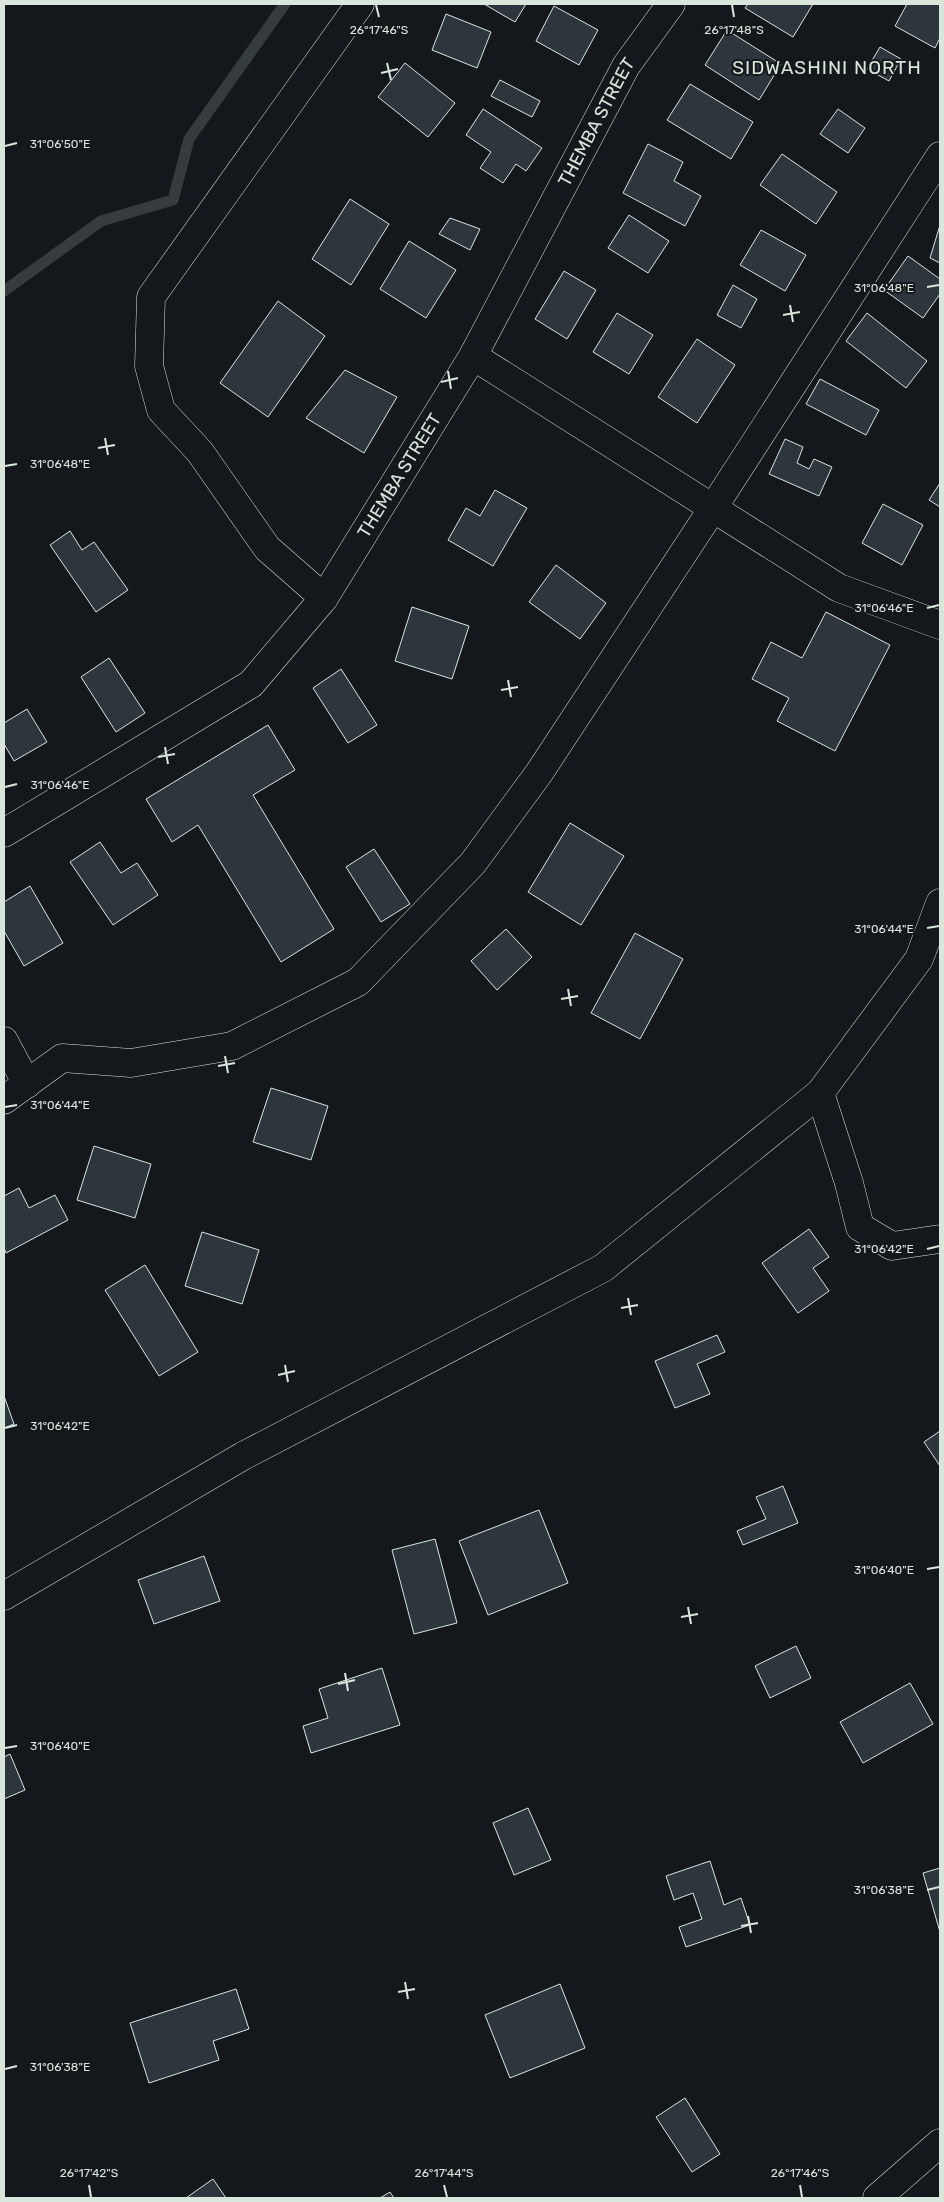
<svg xmlns="http://www.w3.org/2000/svg" width="944" height="2202" font-family="Rubik,sans-serif">
  <rect width="100%" height="100%" fill="#14181c"/>
  <g fill="none" stroke-linecap="round" stroke-linejoin="round">
    <path stroke="#363b3e" stroke-width="11" d="M 4,291 L 101,221 L 173,200 L 189,139 L 285,4"/>
  </g>
  <path fill="#2c363c" stroke="#d8e6dc" d="M 484,4 L 526,4 L 515,22 Z
    M 748,4 L 813,4 L 793,37 L 745,8 Z
    M 907,4 L 940,4 L 940,38 L 935,48 L 895,26 Z
    M 554,6 L 598,30 L 579,65 L 536,41 Z
    M 446,14 L 491,32 L 477,68 L 432,50 Z
    M 727,30 L 781,64 L 759,100 L 705,65 Z
    M 880,47 L 901,59 L 889,81 L 867,69 Z
    M 405,63 L 455,103 L 428,137 L 378,97 Z
    M 500,80 L 540,101 L 532,117 L 491,96 Z
    M 690,84 L 753,122 L 731,159 L 667,120 Z
    M 483,109 L 542,148 L 526,171 L 516,164 L 503,183 L 480,168 L 491,152 L 466,135 Z
    M 838,109 L 865,128 L 848,153 L 820,134 Z
    M 648,144 L 683,162 L 674,181 L 701,196 L 685,226 L 623,193 Z
    M 782,154 L 837,192 L 816,224 L 760,185 Z
    M 350,199 L 389,224 L 351,285 L 312,259 Z
    M 629,215 L 669,241 L 648,273 L 608,248 Z
    M 450,218 L 480,229 L 470,250 L 439,234 Z
    M 940,225 L 940,263 L 930,258 Z
    M 761,230 L 806,255 L 785,291 L 740,265 Z
    M 409,241 L 456,270 L 426,318 L 380,289 Z
    M 908,256 L 940,279 L 940,294 L 923,318 L 884,290 Z
    M 564,271 L 596,290 L 567,339 L 535,319 Z
    M 733,285 L 757,299 L 741,328 L 717,315 Z
    M 278,301 L 325,336 L 268,417 L 220,383 Z
    M 617,313 L 653,335 L 629,374 L 593,352 Z
    M 867,313 L 927,361 L 906,388 L 846,341 Z
    M 697,339 L 735,365 L 697,423 L 658,397 Z
    M 345,370 L 397,397 L 364,453 L 306,418 Z
    M 820,379 L 879,410 L 866,435 L 806,404 Z
    M 785,439 L 803,447 L 797,463 L 809,469 L 814,459 L 832,467 L 819,496 L 769,474 Z
    M 940,483 L 940,507 L 929,500 Z
    M 495,490 L 527,508 L 493,566 L 448,540 L 466,508 L 480,516 Z
    M 883,504 L 923,525 L 902,565 L 862,543 Z
    M 70,531 L 82,550 L 94,542 L 128,590 L 96,612 L 50,545 Z
    M 556,565 L 606,603 L 580,639 L 529,602 Z
    M 412,607 L 469,626 L 452,679 L 395,661 Z
    M 826,612 L 890,645 L 835,751 L 777,721 L 789,698 L 752,679 L 771,642 L 802,658 Z
    M 109,658 L 145,713 L 116,732 L 81,677 Z
    M 341,669 L 377,725 L 348,743 L 313,688 Z
    M 27,709 L 47,742 L 14,761 L 4,744 L 4,723 Z
    M 268,725 L 295,770 L 253,795 L 334,929 L 281,962 L 198,825 L 172,842 L 146,799 Z
    M 570,823 L 624,856 L 581,925 L 528,892 Z
    M 100,842 L 121,873 L 137,863 L 158,895 L 113,925 L 70,862 Z
    M 374,849 L 410,904 L 381,922 L 346,867 Z
    M 30,886 L 63,943 L 24,966 L 4,931 L 4,902 Z
    M 506,929 L 532,957 L 497,990 L 471,961 Z
    M 635,933 L 683,959 L 640,1039 L 591,1013 Z
    M 271,1088 L 328,1106 L 311,1160 L 253,1142 Z
    M 94,1146 L 151,1164 L 135,1218 L 77,1200 Z
    M 19,1188 L 29,1208 L 55,1195 L 68,1220 L 6,1253 L 4,1248 L 4,1196 Z
    M 809,1229 L 829,1257 L 813,1268 L 829,1291 L 798,1313 L 762,1263 Z
    M 202,1232 L 259,1250 L 242,1304 L 185,1286 Z
    M 145,1265 L 198,1352 L 159,1376 L 105,1290 Z
    M 717,1335 L 725,1352 L 697,1364 L 710,1394 L 675,1408 L 655,1361 Z
    M 4,1396 L 14,1424 L 4,1428 Z
    M 940,1431 L 940,1466 L 924,1442 Z
    M 783,1486 L 798,1523 L 743,1545 L 737,1531 L 766,1519 L 756,1497 Z
    M 539,1510 L 568,1583 L 488,1615 L 459,1541 Z
    M 435,1539 L 457,1623 L 414,1634 L 392,1550 Z
    M 204,1556 L 220,1601 L 154,1624 L 138,1580 Z
    M 796,1646 L 811,1678 L 770,1698 L 755,1666 Z
    M 382,1668 L 400,1725 L 311,1753 L 303,1726 L 328,1718 L 319,1689 Z
    M 910,1683 L 933,1724 L 863,1763 L 840,1722 Z
    M 10,1754 L 25,1790 L 4,1799 L 4,1757 Z
    M 528,1808 L 551,1860 L 514,1875 L 493,1823 Z
    M 710,1861 L 724,1905 L 741,1898 L 750,1925 L 686,1947 L 679,1927 L 702,1919 L 693,1893 L 674,1900 L 666,1876 Z
    M 940,1868 L 940,1932 L 923,1873 Z
    M 560,1984 L 585,2048 L 510,2078 L 485,2015 Z
    M 236,1989 L 249,2029 L 213,2041 L 219,2060 L 149,2083 L 130,2023 Z
    M 685,2098 L 720,2154 L 692,2172 L 656,2117 Z
    M 213,2179 L 226,2198 L 186,2198 Z
    M 390,2192 L 394,2198 L 380,2198 Z"/>
  <g fill="none" stroke-linecap="round" stroke-linejoin="round">
    <g stroke="#d8e6dc" stroke-width="29">
      <g id="minor">
        <path d="M 473,356 L 839,588 L 940,625"/>
        <path d="M 324,598 L 267,548 L 200,452 L 161,410 L 149,366 L 151,297 L 360,4"/>
        <path id="s1" d="M 4,833 L 251,684 L 324,598 L 473,356 L 626,66 L 671,4"/>
        <path d="M 4,1041 L 27,1084"/>
        <path d="M 820,1093 L 849,1183 L 860,1227 L 892,1246 L 940,1239"/>
        <path d="M 4,1100 L 62,1058 L 131,1063 L 232,1046 L 358,982 L 473,863 L 539,773 L 713,508 L 940,156"/>
        <path d="M 877,2198 L 940,2143"/>
      </g>
    </g>
    <g stroke="#d8e6dc" stroke-width="29">
      <path id="tertiary" d="M 4,1596 L 243,1456 L 603,1268 L 820,1093 L 919,959 L 940,903"/>
    </g>
    <use href="#minor" stroke="#14181c" stroke-width="28"/>
    <use href="#tertiary" stroke="#14181c" stroke-width="28"/>
  </g>
  <path fill="none" stroke="#d8e6dc" stroke-width="2" d="M 376,5 L 379,17M 732,5 L 734,17M 387,63 L 391,80M 381,73 L 398,69M 5,146 L 17,143M 927,287 L 939,285M 790,305 L 793,322M 783,315 L 800,312M 448,371 L 451,389M 441,382 L 458,378M 105,438 L 108,455M 98,448 L 115,445M 5,466 L 17,464M 927,608 L 939,605M 508,680 L 511,697M 501,690 L 518,687M 165,747 L 168,764M 158,757 L 175,754M 5,787 L 17,784M 927,928 L 939,926M 568,989 L 571,1006M 561,999 L 578,996M 225,1056 L 228,1073M 218,1066 L 235,1063M 5,1107 L 17,1105M 927,1249 L 939,1246M 628,1298 L 631,1315M 621,1308 L 638,1305M 285,1365 L 288,1382M 278,1375 L 295,1371M 5,1428 L 17,1425M 927,1569 L 939,1567M 688,1607 L 691,1624M 681,1617 L 698,1614M 345,1673 L 348,1691M 338,1684 L 355,1680M 5,1748 L 17,1746M 927,1890 L 939,1887M 748,1916 L 751,1933M 741,1926 L 758,1923M 405,1982 L 408,1999M 398,1992 L 415,1989M 5,2069 L 17,2066M 89,2185 L 91,2197M 444,2185 L 447,2197M 800,2185 L 802,2197"/>
  <g text-anchor="middle" dominant-baseline="central" stroke-width="4" stroke-linejoin="round" paint-order="stroke">
    <g font-size="18" fill="#d8e6dc" stroke="#14181c">
      <text stroke="none"><textPath href="#s1" startOffset="950">THEMBA STREET</textPath></text>
      <text stroke="none"><textPath href="#s1" startOffset="545">THEMBA STREET</textPath></text>
    </g>
    <g font-size="19" letter-spacing="1" fill="#d8e6dc" stroke="#14181c">
      <text x="827" y="67">SIDWASHINI NORTH</text>
    </g>
  </g>
  <g font-size="12" text-anchor="middle" fill="#d8e6dc" stroke="#14181c" stroke-width="4" stroke-linejoin="round" paint-order="stroke">
    <text x="734" y="34">26°17'48"S</text>
    <text x="379" y="34">26°17'46"S</text>
    <text x="60" y="148">31°06'50"E</text>
    <text x="884" y="292">31°06'48"E</text>
    <text x="60" y="468">31°06'48"E</text>
    <text x="884" y="612">31°06'46"E</text>
    <text x="60" y="789">31°06'46"E</text>
    <text x="884" y="933">31°06'44"E</text>
    <text x="60" y="1109">31°06'44"E</text>
    <text x="884" y="1253">31°06'42"E</text>
    <text x="60" y="1430">31°06'42"E</text>
    <text x="884" y="1574">31°06'40"E</text>
    <text x="60" y="1750">31°06'40"E</text>
    <text x="884" y="1894">31°06'38"E</text>
    <text x="60" y="2071">31°06'38"E</text>
    <text x="89" y="2177">26°17'42"S</text>
    <text x="444" y="2177">26°17'44"S</text>
    <text x="800" y="2177">26°17'46"S</text>
  </g>
  <rect width="944" height="2202" fill="none" stroke="#d8e6dc" stroke-width="10"/>
</svg>
